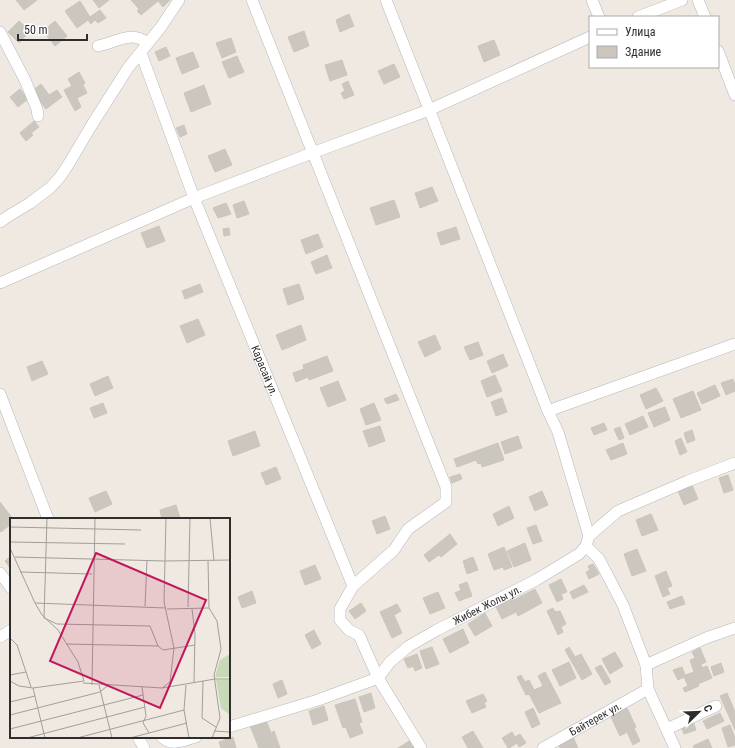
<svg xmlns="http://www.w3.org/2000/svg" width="735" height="748" font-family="'Roboto Condensed',sans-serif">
  <rect width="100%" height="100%" fill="#efe9e1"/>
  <path fill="#cbc7bf" stroke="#cbc5ba" d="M 16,0 L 37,0 L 24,10 Z
    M 93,0 L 109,0 L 99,8 Z
    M 131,0 L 170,0 L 163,7 L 158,1 L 141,15 L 137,11 L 139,9 Z
    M 80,1 L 90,17 L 100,10 L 106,18 L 98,23 L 95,20 L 91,24 L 88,20 L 77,28 L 65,11 Z
    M 349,14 L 354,26 L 340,32 L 336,20 Z
    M 19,21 L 30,31 L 19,43 L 8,32 Z
    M 55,21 L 67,36 L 55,46 L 43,31 Z
    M 304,31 L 309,46 L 294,52 L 288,37 Z
    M 231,38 L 236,52 L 222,58 L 216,43 Z
    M 494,40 L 500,55 L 484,62 L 478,46 Z
    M 166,47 L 170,56 L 159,61 L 155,52 Z
    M 193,52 L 199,67 L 182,74 L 176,58 Z
    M 237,56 L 244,72 L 229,78 L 222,62 Z
    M 342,60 L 347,75 L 330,81 L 325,65 Z
    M 394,64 L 400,77 L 384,84 L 378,71 Z
    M 79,72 L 85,83 L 83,85 L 87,93 L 77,98 L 81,107 L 75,111 L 64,90 L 72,86 L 68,79 Z
    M 348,81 L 354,95 L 344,99 L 341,93 L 345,91 L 342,84 Z
    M 41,84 L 49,95 L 57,90 L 62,97 L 46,109 L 32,91 Z
    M 204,85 L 211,104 L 191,112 L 184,93 Z
    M 20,89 L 28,99 L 18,107 L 10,97 Z
    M 34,121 L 39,127 L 31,133 L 33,135 L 26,141 L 20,133 Z
    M 184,125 L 187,134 L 180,137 L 176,128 Z
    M 225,149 L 232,165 L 215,172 L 208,156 Z
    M 432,187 L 438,201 L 420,208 L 415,193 Z
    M 394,200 L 400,217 L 376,225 L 370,208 Z
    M 244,201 L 249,214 L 237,218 L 233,205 Z
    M 226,203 L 231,214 L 218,218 L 213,208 Z
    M 159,226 L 165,241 L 147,248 L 141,233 Z
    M 456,227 L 460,239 L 441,245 L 437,233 Z
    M 229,228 L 230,235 L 224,236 L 223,229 Z
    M 318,234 L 323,247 L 306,254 L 301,240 Z
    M 327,255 L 332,268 L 316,274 L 311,262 Z
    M 200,284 L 203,292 L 185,299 L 182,291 Z
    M 299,284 L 304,299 L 288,305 L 283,289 Z
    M 198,319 L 205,335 L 187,343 L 180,326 Z
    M 301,325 L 306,340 L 282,350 L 276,335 Z
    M 435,335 L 441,349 L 425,357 L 418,342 Z
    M 478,342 L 483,355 L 470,360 L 464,347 Z
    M 503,354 L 508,366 L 492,373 L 487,361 Z
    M 327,356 L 333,371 L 309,380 L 308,377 L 296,382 L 293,373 L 304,369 L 303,365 Z
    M 42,361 L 48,374 L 32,381 L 27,367 Z
    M 495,375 L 502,391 L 487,397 L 481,381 Z
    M 108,376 L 113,388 L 95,396 L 90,384 Z
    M 733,379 L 735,385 L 735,391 L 726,395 L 721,383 Z
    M 338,381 L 346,400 L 328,407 L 320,388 Z
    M 715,385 L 720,396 L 702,404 L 697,393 Z
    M 656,388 L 663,401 L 646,409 L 640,395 Z
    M 693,391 L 701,410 L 681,418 L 673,399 Z
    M 396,394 L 399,400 L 387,404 L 384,399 Z
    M 502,398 L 507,412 L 496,416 L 491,402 Z
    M 103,403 L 107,413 L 94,418 L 90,408 Z
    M 374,403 L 381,420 L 366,425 L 360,409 Z
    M 665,407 L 670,420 L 654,427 L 648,413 Z
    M 643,416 L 648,427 L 630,435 L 625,424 Z
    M 604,423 L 607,430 L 594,435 L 591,428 Z
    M 380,426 L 385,441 L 369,447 L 363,431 Z
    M 620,427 L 624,438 L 619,440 L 614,429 Z
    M 692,430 L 695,440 L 687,443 L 684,433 Z
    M 255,431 L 260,446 L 233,456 L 228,441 Z
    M 518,436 L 522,448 L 505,454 L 501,442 Z
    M 681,438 L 687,452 L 680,455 L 675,441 Z
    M 498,443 L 504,460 L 482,467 L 481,463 L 478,464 L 476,460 L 457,467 L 454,459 Z
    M 623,443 L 627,454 L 611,460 L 606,450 Z
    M 276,467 L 281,479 L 266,485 L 261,473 Z
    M 460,474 L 462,479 L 452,483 L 450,477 Z
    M 728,475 L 733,490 L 724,493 L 719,478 Z
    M 692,485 L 698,499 L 684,505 L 678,491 Z
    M 106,491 L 112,504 L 95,512 L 89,498 Z
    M 542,491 L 548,505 L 535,511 L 529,497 Z
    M 0,502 L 13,519 L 11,519 L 11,524 L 1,532 L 0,531 Z
    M 176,505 L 180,518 L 176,519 L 162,519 L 160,510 Z
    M 509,506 L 514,518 L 498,526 L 493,514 Z
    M 651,514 L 658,530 L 642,536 L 636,520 Z
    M 385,516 L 390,529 L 377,534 L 372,521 Z
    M 536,525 L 542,541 L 533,544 L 527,528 Z
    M 450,534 L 457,544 L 441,557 L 439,555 L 429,562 L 424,555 Z
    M 525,543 L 531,560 L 514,567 L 507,551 Z
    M 504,547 L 512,567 L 504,570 L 503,567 L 494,570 L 488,554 Z
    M 637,549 L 646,571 L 632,576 L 624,554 Z
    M 11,556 L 11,569 L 5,561 Z
    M 473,557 L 478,570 L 467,574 L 463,561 Z
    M 593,564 L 599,574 L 589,579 L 586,572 L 590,570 L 588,566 Z
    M 315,565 L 321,579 L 305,585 L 300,571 Z
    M 666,571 L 672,586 L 667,588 L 670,594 L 663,597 L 655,576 Z
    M 561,579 L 567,592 L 561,594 L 563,599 L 557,602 L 549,585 Z
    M 467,582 L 472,596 L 459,601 L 455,593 L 461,590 L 459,585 Z
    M 584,585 L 588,592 L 573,599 L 570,592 Z
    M 535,589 L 542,603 L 518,616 L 516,612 L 502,619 L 496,607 L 512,599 L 512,601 Z
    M 252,591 L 256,603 L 242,608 L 238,597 Z
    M 438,592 L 445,608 L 430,614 L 423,598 Z
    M 682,596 L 685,604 L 670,609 L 667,602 Z
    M 361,603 L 366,611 L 355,619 L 349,611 Z
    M 397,604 L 401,611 L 394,615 L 402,633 L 392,638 L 380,612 Z
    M 553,608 L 555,612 L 560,611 L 566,624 L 561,627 L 563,632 L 558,635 L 547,611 Z
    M 485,613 L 492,626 L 475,636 L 468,624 Z
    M 463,629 L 469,643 L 450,653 L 443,639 Z
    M 314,630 L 321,644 L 312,649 L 305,635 Z
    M 432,647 L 439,664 L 426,669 L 420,651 Z
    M 569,647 L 575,657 L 581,654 L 592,674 L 582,680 L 565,650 Z
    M 700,648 L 706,662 L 701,664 L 702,668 L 707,666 L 712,678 L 698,684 L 699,686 L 685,692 L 683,688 L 688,686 L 684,677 L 678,680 L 673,670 L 682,667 L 685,675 L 694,672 L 690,660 L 695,658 L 692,652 Z
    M 615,652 L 623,666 L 610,674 L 602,659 Z
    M 417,654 L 422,668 L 415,671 L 413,666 L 408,668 L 404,659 Z
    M 569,662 L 576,678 L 560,686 L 552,670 Z
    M 721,663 L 724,672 L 714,676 L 711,667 Z
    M 601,665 L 611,682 L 605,685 L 595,668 Z
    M 545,672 L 561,703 L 539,713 L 529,694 L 526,695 L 517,677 L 521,675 L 525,682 L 529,680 L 534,690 L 543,686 L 538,676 Z
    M 282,680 L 287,694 L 278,698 L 273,684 Z
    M 371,693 L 375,708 L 364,712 L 359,697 Z
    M 727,693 L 735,712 L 735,730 L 720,696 Z
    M 483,694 L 487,701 L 484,703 L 486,707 L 472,713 L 466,701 Z
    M 355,699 L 362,722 L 359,723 L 363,733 L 350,738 L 346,727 L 343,728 L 335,705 Z
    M 324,706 L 328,720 L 313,725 L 309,711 Z
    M 533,708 L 540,724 L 532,728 L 525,712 Z
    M 627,708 L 636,727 L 634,728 L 640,741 L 633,745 L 627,732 L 620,736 L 611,717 Z
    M 720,713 L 724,721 L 707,729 L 703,721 Z
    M 266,720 L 271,733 L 274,731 L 280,748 L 259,748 L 250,726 Z
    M 693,721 L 696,730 L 684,734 L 681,726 Z
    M 730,725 L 735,738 L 735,745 L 728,747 L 722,728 Z
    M 473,731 L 483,748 L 468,748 L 462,737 Z
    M 512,732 L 515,737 L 520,734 L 526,743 L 519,747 L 517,743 L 509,748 L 508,748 L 502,738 Z
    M 233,737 L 236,748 L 221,748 L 219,742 Z
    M 573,737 L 578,748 L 560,748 L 558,744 Z
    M 708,739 L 712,748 L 694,748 L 693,746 Z
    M 411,740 L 415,748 L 398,748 Z"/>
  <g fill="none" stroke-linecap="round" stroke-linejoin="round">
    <g stroke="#b4b7c1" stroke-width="12">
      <g id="minor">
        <path d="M 252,0 L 446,487 L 446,502 L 408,529 L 394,550 L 353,586"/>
        <path d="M 386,0 L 548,411 L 558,432 L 589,536"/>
        <path d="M 592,0 L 599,17"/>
        <path d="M 698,0 L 705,17"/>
        <path d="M 638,17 L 682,0"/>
        <path d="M 0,32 L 25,80 L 37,109 L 38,116"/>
        <path d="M 98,46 C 118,42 129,30 148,43"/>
        <path d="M 718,51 L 735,95"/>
        <path id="s1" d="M 141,53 L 194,198 L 353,586 L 340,609 L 340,620 L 349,630 L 359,635 L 378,678 L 421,748"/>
        <path d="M 0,222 L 10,215 L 30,203 L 50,188 L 60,177 L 68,165 L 93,123 L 128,68 L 161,27 L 179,0"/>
        <path d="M 0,283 L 194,198 L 312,153 L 429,110 L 590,37"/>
        <path d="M 0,394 L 48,519"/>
        <path d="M 548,411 L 735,344"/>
        <path d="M 586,546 L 599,559 L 623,605 L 646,665 L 648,689 L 675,748"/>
        <path d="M 0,573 L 11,588"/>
        <path d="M 0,637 L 11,630"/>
        <path d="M 646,665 L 706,638 L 735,628"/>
        <path id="s2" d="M 229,727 L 318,700 L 378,678 L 390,662 L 409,646 L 437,630 L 536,580 L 579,554 L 586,546 L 589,536 L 618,511 L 688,481 L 735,463"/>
        <path d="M 667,729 L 716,706"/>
        <path d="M 138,737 L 144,748"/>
        <path d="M 162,737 C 172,747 184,740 196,737"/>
        <path id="s3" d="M 543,748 L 648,689"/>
      </g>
    </g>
    <use href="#minor" stroke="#fff" stroke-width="11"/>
  </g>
  <g text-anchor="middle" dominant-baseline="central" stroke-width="3.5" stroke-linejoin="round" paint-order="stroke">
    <g font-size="11" fill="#2e2e2e" stroke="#fff">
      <text stroke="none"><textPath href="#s1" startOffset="341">Карасай ул.</textPath></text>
      <text stroke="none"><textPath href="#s2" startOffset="290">Жибек Жолы ул.</textPath></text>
      <text stroke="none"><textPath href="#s3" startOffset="60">Байтерек ул.</textPath></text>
    </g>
  </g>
  <g transform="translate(10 518)">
    <rect width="220" height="220" fill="#efe9e1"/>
    <path d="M 220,136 L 220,159 L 205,159 L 210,142 ZM 206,162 L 220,162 L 220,197 L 211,190 Z" fill="#c8d9b8"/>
    <path fill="none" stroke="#a29e99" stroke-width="1" d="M 37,0 L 34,100 L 47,106 L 140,108 L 148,128M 200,0 L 204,43M 0,9 L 131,12M 0,24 L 115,26M 0,30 L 25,85 L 32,97 L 48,112 L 68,144 L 74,163 L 23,170 L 9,168 L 0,163M 5,39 L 155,43 L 220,42M 198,43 L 199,90 L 207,103 L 211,131 L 204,157 L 210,200 L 202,220M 10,54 L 82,56M 25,85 L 156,90M 135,88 L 137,42M 178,89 L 180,0M 157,91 L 199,90M 182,91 L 185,116 L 184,164M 0,120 L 7,127 L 21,169M 56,126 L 148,128 L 153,132 L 185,127M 0,157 L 16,154M 193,163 L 192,200 L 206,209M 73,165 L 152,170 L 205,161 L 220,161M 82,167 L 85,0M 89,167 L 102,220M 176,167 L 174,192 L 179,220M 132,169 L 136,198 L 133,205 L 139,215M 23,170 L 35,220M 152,170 L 160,164 L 164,130 L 154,84 L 156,0M 0,184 L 25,178M 0,197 L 90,174 L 97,168M 0,211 L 133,177M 204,213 L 220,214M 17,220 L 135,189M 67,220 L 174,192M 120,220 L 177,205"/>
    <path fill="#c2185b" fill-opacity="0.15" stroke="#c2185b" stroke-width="2" d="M 86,35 L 196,82 L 150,190 L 40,143 Z"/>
    <rect width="220" height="220" fill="none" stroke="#2e2e2e" stroke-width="2"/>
  </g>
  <rect x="589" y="16" width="130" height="52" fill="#ffffff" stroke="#ababab"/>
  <rect x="597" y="29" width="20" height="6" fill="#ffffff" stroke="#ababab"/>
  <text x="625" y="36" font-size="12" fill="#2e2e2e">Улица</text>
  <rect x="597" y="46" width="20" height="12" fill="#cbc7bf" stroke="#ababab"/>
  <text x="625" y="56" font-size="12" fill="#2e2e2e">Здание</text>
  <g transform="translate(699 712) rotate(67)" stroke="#ffffff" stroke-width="3" paint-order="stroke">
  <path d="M0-3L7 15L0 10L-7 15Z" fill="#2e2e2e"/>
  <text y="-6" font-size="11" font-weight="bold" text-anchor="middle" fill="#2e2e2e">С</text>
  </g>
  <path d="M18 34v6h69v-6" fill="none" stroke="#2e2e2e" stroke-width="2"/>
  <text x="24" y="34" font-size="12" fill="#2e2e2e" stroke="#ffffff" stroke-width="3" paint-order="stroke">50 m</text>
</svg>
